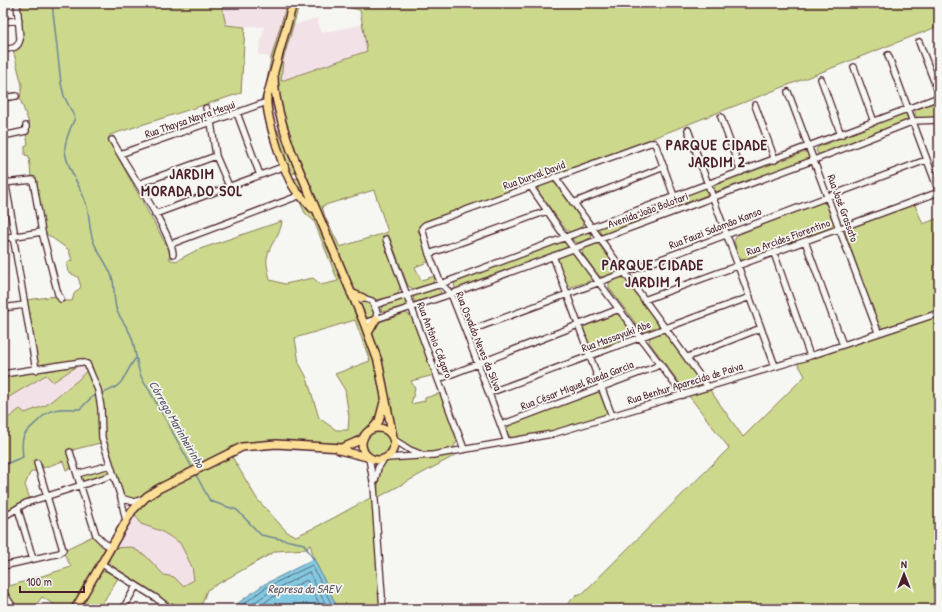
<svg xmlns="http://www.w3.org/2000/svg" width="942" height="612" font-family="'Patrick Hand',sans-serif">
  <rect width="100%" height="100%" fill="#f6f6f2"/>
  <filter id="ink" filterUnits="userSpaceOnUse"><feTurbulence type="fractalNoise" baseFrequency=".025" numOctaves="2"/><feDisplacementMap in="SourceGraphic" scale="8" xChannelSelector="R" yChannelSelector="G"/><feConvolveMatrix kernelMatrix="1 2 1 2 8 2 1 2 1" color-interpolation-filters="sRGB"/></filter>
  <g filter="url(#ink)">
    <path fill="#f2e2e7" d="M 221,3 L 287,3 L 271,58 L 258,54 L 264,27 L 226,25 Z
      M 317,18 L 321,33 L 364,24 L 367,51 L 281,81 L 283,60 L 294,25 Z
      M 80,364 L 85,365 L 88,369 L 78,380 L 46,405 L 25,413 L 12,415 L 3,422 L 3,407 L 9,397 L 46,375 L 53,382 Z
      M 134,512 L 141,524 L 161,531 L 180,543 L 192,567 L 194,580 L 183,586 L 174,577 L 164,575 L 146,556 L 113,548 Z"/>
    <path fill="#ccd88b" stroke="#8b7c5b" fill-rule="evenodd" d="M 20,3 L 221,3 L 226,25 L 245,27 L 241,93 L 110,135 L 108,139 L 169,250 L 170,257 L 169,259 L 176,261 L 197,250 L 282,221 C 281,235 269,244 267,258 C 266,265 269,273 270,280 L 285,284 L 313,278 L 321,285 L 338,281 L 314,221 L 305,213 L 299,200 L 310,208 L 314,213 L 331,250 L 376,361 L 383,394 L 382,409 L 374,422 L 347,444 L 340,446 L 260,443 L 132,500 L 123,495 L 104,438 L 104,407 L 92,366 L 88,362 L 39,367 L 37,365 L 26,300 L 57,296 L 61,301 L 72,301 L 74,294 L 81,287 L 78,277 L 68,272 L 66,262 L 72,261 L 69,250 L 44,232 L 34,177 L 31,176 L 29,156 L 25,155 L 25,146 L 28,144 L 26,134 L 29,123 L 20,99 L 22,85 L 13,50 L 18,49 L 23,40 ZM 355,320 L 370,361 L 335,374 L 345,390 L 349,417 L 348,430 L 336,430 L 319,418 L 307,378 L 299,363 L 295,338 Z
      M 287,3 L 291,3 L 265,100 L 260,101 L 265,92 L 271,58 Z
      M 294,3 L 300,3 L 283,60 L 281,81 L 367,51 L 360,10 L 342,6 L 342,3 L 939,3 L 939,26 L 653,138 L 654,140 L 424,222 L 420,226 L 418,230 L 430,261 L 415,267 L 421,280 L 435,276 L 433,283 L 413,289 L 408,286 L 390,238 L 385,237 L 383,240 L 400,287 L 398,294 C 376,302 370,303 351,286 L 291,150 L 275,80 ZM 374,190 L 388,232 L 340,247 L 325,217 L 322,206 Z
      M 939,101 L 939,118 L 918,118 L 915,115 L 915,110 Z
      M 904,113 L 907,115 L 908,121 L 821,155 L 818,154 L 816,150 L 818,147 Z
      M 275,129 L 278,130 L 296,170 L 295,173 L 292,174 L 287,164 Z
      M 805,152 L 808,153 L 809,159 L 716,192 L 714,191 L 715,185 Z
      M 294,178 L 299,179 L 309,204 L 298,190 Z
      M 550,182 L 555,183 L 583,222 L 582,227 L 570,232 L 566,230 L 538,191 L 538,186 Z
      M 703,188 L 707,189 L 707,195 L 602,235 L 597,231 L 598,228 Z
      M 822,202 L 827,205 L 834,224 L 831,229 L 745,261 L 739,258 L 734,241 L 737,235 Z
      M 914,203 L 923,224 L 939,218 L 939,311 L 883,328 L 877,323 L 845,232 L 848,228 Z
      M 588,231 L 592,235 L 591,238 L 577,243 L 572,239 L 574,236 Z
      M 563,241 L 566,241 L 569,245 L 568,247 L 456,290 L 455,289 L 454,282 Z
      M 595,243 L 599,245 L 616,267 L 616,272 L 602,277 L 599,276 L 582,253 L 584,247 Z
      M 569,252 L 577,253 L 591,275 L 590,281 L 571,287 L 566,285 L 557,262 L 560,256 Z
      M 621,277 C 634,284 650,311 659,324 L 658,328 L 647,333 L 643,333 L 609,288 L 609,282 Z
      M 437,288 L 441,292 L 440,294 L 416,302 L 414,301 L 413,295 Z
      M 402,299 L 405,300 L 405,306 L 382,312 L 381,309 L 382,306 Z
      M 362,301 C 371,302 373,307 375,315 L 365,319 L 358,303 Z
      M 405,313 L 413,317 L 434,375 L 411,381 L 415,389 L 411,404 L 425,401 L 425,398 L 441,393 L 458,440 L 453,448 C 428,454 415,455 395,437 L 371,333 L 377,323 Z
      M 616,314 L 622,316 L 633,332 L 632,337 L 594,352 L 590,350 L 582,329 L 584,326 Z
      M 939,315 L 939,609 L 563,609 L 576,595 L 583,593 L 729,448 L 689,396 L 710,390 L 743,437 L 805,376 L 797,362 Z
      M 661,332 L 666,334 L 701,379 L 700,387 L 690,390 L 683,388 L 649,342 L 650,337 Z
      M 80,364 L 53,382 L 46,375 L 9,397 L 3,407 L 3,376 Z
      M 88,369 L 96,390 L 100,419 L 100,443 L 68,451 L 72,468 L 66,470 L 63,461 L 43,468 L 41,462 L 36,462 L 39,473 L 34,471 L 30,473 L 25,485 L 30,499 L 3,514 L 3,422 L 20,409 L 25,413 L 46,405 L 78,380 Z
      M 597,391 L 600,393 L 607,411 L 604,416 L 552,431 L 515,439 L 508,435 L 507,429 L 509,425 Z
      M365 443a13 13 0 1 1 26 0a13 13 0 1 1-26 0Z
      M 463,451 L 377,498 L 379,472 L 387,461 Z
      M 231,455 L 257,499 L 287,532 L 296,536 C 323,525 347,510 372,497 L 380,609 L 338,609 L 314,559 L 310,544 L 307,549 L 276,551 L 207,590 L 200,609 L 176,609 L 158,595 L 109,564 L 109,557 L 113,548 L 131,547 L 146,556 L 164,575 L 174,577 L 183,586 L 194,580 L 192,567 L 180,543 L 161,531 L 141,524 L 134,512 L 147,499 Z
      M 106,468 L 110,473 L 81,482 L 80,476 Z
      M 95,535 L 103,544 L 106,551 L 72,609 L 61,609 L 42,597 L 33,609 L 21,607 L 16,609 L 3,588 L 71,567 L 64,553 L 66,549 Z
      M 106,571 L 118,578 L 99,609 L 77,609 L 101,572 Z"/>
    <path fill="#81c9e2" stroke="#6b8599" d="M 314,559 L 338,609 L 230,609 L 263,585 Z"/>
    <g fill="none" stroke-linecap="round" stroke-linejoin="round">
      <path stroke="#606374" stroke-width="1" d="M 237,609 L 265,588 L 312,565 L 334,609
        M 245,609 L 268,593 L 309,572 L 328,609
        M 256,609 L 271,598 L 307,580 L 322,609"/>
      <path stroke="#6b8599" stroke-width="1.5" d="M 52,3 L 61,83 L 64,96 L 75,118 C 71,127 66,137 65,147 C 64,165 83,189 87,207 C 90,218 89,232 94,243 C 99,255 111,268 113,281 C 115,291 113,300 117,311 C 121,320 128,327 132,338 C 137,354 136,374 148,388 L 193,469
        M 101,394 C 126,385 121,379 135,359
        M 3,465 L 23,457 C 20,434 24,434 39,420 C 44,415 48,411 55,410 C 62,408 72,409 80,409 L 92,397 L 97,395
        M 195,473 L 210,501 L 237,510 L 261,535 L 304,544 L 314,560"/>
      <g stroke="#4a1f2b" stroke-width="8">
        <path id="minor" d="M 3,22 L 19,20
          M 919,42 L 939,94
          M 3,50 C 12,48 18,49 20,39 L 17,3
          M 888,55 L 939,192
          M 854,67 L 874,122
          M 821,79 L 841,135
          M 788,92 L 878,332
          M 3,98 L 16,96
          M 755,105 L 775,160
          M 206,108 L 211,122 L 216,156 L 229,186
          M 237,113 L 260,175
          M 721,117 L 741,172
          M 688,130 L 775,366
          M 3,136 L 26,131 L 26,126
          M 112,140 C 123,161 173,236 173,254
          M 120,154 L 267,102
          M 3,169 L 15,236
          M 555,177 L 708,387
          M 3,183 L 33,180 L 42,232 L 58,294 L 61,299
          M 138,184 L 216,156
          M 531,187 L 565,237 L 683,395
          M 573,203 L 664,167
          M 155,214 L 285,166
          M 13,236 L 36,370
          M 3,238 L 42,232
          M 386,239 L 464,449
          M 805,241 L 843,345
          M 171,244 L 301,195
          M 774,253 L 810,356
          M 429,254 L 547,211
          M 553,256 L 612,416
          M 361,299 L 363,298 L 372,301 L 377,312 L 376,319
          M 644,300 L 939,192
          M 375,305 L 441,284 L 939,97
          M 3,308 L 24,305
          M 364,323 L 451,294 L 814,160 L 914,121 L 939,120
          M 466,332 L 926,160
          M 688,357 L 761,328
          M 3,374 L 81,362 L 87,364 L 98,390 L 101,408 L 102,438 L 121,498 L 126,521
          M 439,379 L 619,309
          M 489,393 L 750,297
          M 501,425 L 655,367 L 660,363
          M 393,439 L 410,450 L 420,454
          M 507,442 L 466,332 L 451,294 L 441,284 L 429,254 L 422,228 L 425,225 L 650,143 L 654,143 L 656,146 L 674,196
          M 70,452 L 96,535 L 104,543 L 111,547
          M 369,458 L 374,487 L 383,609
          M 387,458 L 433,455 L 552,434 L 810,356 L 939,313
          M 77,474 L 110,465
          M 375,481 L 378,468 L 384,459
          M 121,498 L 134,502 L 143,499
          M 18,509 L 33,559
          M 3,517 L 26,503 L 113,475
          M 102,564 L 156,598 L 170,609
          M 3,566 L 60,553 L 63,550 L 37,463
          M 3,592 L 14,609
          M 123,609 L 136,586"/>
      </g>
      <g stroke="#4a1f2b" stroke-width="10">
        <path id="major" d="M 293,3 L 267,97 C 265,114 285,178 297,192 C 301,197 307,202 312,208
          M 274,75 C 274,100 283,127 291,150 L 364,323 L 378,361 L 393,437
          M 351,293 L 363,298
          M 368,333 L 376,319
          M362 444a16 16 0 1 1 32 0a16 16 0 1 1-32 0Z
          M 372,429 L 379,421 L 384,402
          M 339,450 L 367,457
          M 75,609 L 132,511 L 146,497 L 158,489 L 242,447 L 276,444 L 342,448 L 363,439"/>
      </g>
      <use href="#minor" stroke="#f6f6f2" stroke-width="5.5"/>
      <use href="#major" stroke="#fbdf96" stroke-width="7"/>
    </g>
  </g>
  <g text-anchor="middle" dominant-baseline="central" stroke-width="3.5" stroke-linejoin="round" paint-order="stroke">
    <g font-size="11" fill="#4a1f2b" stroke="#f6f6f2">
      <text transform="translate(190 119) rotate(-19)">Rua Thaysa Nayra Mequi</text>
      <text transform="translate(534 175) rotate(-20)">Rua Durval David</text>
      <text transform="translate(843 208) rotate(70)">Rua José Grassato</text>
      <text transform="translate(648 210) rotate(-20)">Avenida João Bolotari</text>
      <text transform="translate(715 228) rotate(-21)">Rua Fauzi Salomão Kanso</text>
      <text transform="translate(788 237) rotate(-20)">Rua Arcides Fiorentino</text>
      <text transform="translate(616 336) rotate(-20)">Rua Massayuki Abe</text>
      <text transform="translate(435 340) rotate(69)">Rua Antônio Cálgaro</text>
      <text transform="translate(479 341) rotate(68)">Rua Osvaldo Neves da Silva</text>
      <text transform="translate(685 383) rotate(-17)">Rua Benhur Aparecido de Paiva</text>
      <text transform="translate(577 385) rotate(-21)">Rua César Miguel Rueda Garcia</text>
    </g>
    <g font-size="12" font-style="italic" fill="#5a5262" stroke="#f6f6f2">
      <text transform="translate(177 424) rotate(60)">Córrego Marinheirinho</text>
      <text x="304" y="588">Represa da SAEV</text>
    </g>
    <g font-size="15" font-weight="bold" letter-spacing="1" fill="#4a1f2b" stroke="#f6f6f2">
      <text x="717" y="144">PARQUE CIDADE<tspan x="717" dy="17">JARDIM 2</tspan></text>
      <text x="192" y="173">JARDIM<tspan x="192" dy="17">MORADA DO SOL</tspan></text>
      <text x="653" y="264">PARQUE CIDADE<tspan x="653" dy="17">JARDIM 1</tspan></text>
    </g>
  </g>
  <rect width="942" height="612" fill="none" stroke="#f6f6f2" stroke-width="16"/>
  <rect x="8" y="8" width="926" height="596" fill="none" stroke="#4a1f2b" stroke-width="1.5" filter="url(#ink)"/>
  <g transform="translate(904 574)" stroke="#f6f6f2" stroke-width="3" paint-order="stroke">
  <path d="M0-3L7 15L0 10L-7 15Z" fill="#4a1f2b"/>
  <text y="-6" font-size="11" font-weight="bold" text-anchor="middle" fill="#4a1f2b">N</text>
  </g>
  <path d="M20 586v6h64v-6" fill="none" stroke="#4a1f2b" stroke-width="2"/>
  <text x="26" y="586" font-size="12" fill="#4a1f2b" stroke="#f6f6f2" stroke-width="3" paint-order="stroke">100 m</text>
</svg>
